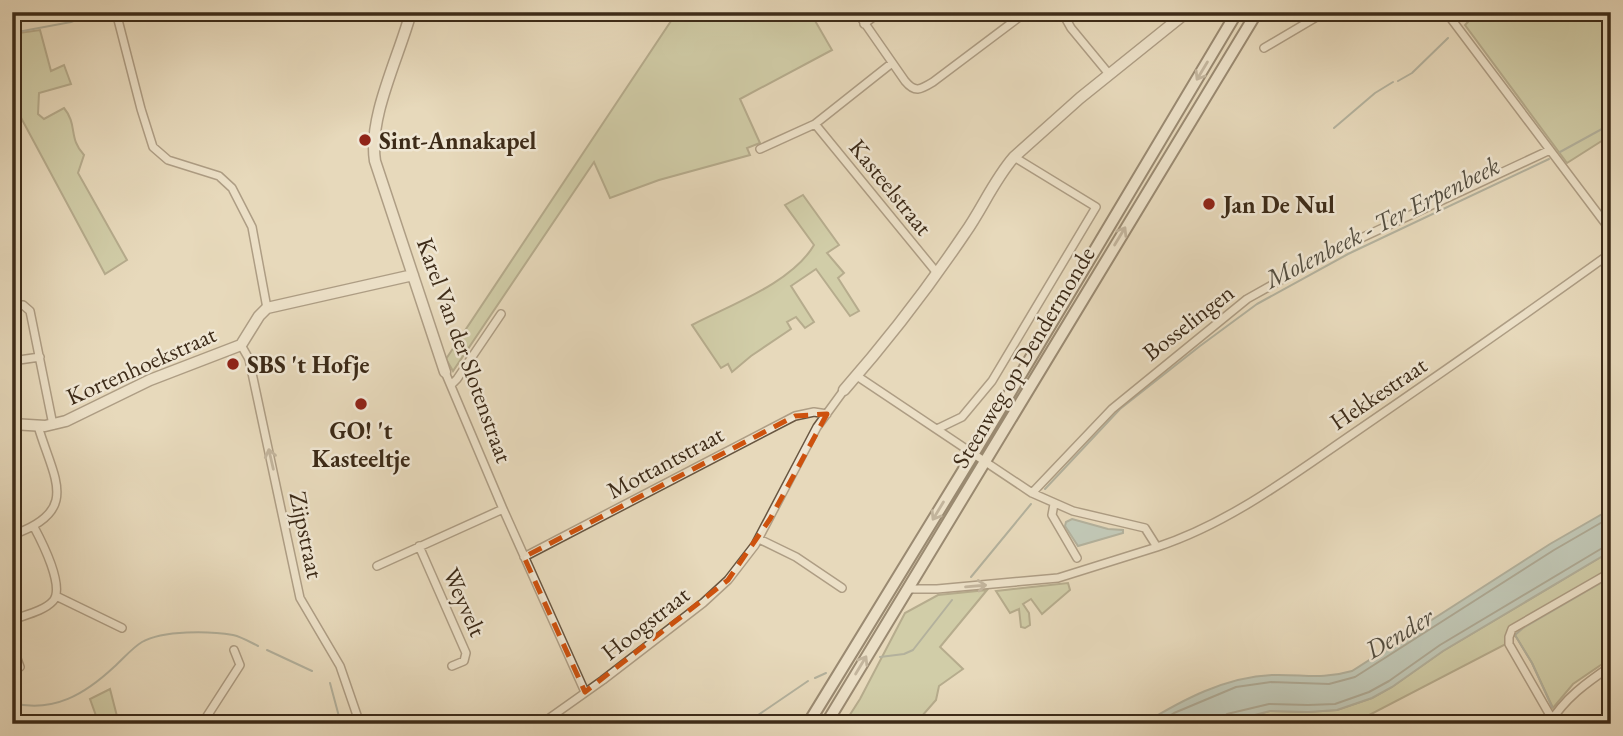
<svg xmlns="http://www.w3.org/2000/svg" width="1623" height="736" font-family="'EB Garamond',serif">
  <rect width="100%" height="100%" fill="#e7d9bb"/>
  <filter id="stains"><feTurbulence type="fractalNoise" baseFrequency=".00286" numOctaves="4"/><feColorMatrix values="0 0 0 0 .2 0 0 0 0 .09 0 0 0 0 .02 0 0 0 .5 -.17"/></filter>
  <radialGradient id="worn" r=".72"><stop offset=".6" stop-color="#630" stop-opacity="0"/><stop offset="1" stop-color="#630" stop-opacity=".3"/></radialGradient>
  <path fill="#b6bf90" stroke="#7a7554" stroke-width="2" d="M 677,12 L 810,12 L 832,50 L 740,99 L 760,143 L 747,148 L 750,155 L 659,180 L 610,198 L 594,162 L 453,371 L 446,359 Z
    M 1477,12 L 1611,12 L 1611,135 L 1567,163 L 1465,25 Z
    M 40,30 L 51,71 L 64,65 L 71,84 L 39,93 L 38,114 L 44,119 L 64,108 C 78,125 68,138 84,155 L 78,173 L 127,260 L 105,274 L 12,101 L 12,34 Z
    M 803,195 L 839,245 L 827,253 L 844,273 L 838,278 L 859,311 L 850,316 L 816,269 L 791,286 L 814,322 L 805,328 L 796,317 L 787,322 L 791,329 L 751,356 L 732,372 L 728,364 L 721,368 L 692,325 C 730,305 792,283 814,245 L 785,205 Z
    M 1611,551 L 1611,658 L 1573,684 L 1553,708 L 1532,663 L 1515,635 L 1506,644 L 1352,724 L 1220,724 L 1270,711 L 1308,712 L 1337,710 L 1372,698 L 1392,687 L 1443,651 Z
    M 1068,583 L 1070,590 L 1042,614 L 1031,599 L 1023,604 L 1029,613 L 1030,625 L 1025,628 L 1021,627 L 1019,609 L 1010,613 L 996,591 Z
    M 987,590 L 940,647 L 963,669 L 939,686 L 936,700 L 915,724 L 844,724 L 860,699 L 905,613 L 938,595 Z
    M 110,689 L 119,724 L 99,724 L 90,699 Z"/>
  <path fill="#98b9b6" stroke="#748077" stroke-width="2" d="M 1611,509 L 1611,551 L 1443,651 L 1392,687 L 1372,698 L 1337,710 L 1308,712 L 1270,711 L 1220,724 L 1143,724 C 1182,700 1225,677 1272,675 C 1303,674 1321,680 1352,671 L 1550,544 Z
    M 1072,519 L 1108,529 L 1123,530 L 1123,533 L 1078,546 L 1065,526 L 1066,522 Z"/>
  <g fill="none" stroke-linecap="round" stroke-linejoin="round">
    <path stroke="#6a7267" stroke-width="2" d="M 1156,724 L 1174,713 L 1236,687 L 1271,682 L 1329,684 L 1355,677 L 1554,550 L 1611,517
      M 1222,724 L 1223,718 L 1227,714 L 1269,704 L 1308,705 L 1335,704 L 1369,692 L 1389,681 L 1440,645 L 1604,547 L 1611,545"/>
    <path stroke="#748077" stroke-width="2" d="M 1470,20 L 1477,12
      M 12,33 L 71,22 L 96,12
      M 1398,81 L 1412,73 L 1448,38
      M 1334,128 L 1375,93 L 1393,82
      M 1560,152 L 1611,124
      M 1045,489 L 1120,409 L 1200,346 L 1257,304 L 1348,254 L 1549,159
      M 971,577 L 1031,504
      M 267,650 L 312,671
      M 880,657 L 904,654 L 913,650 L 952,600
      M 815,678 L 826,673
      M 330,683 L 341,724
      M 12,703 C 54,713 85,694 114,667 C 123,659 132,648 142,642 C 163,630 210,631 233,635 C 242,637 250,642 258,646
      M 1552,707 L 1532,663 L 1515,635 L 1523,628 L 1611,577
      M 1559,721 L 1560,724
      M 745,724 L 808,681"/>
    <g stroke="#685641" stroke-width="10">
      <path id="minor" d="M 116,12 L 141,109 L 153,147 L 168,160 L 219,176 L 232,188 L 252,227 L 267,308
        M 857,12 L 905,81 C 915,93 920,90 933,82 L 1026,12
        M 1062,12 L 1071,28 L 1109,74
        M 1446,12 L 1611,231
        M 864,24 L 880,12
        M 1264,48 L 1325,12
        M 815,124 L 937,273
        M 760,149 L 815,124 L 892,63
        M 12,307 L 23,305 L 30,311 L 53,425
        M 241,345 L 249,359 L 300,598 L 340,666 L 360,724
        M 12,361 L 40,357
        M 445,372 L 503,509 L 585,692
        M 857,376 L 1032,493 L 1073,511 L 1145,528 L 1157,547 C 1230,523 1291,476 1354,433 C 1440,374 1526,314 1611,253
        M 451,385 L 457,379 L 501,314
        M 937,429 L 962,417 L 992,381 L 1096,207 L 1014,157
        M 1032,493 L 1112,409 L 1247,299 L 1329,253 L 1550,150
        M 1054,504 L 1052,515 L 1077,558
        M 12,535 C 82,511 53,478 38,426
        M 759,539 L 796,557 L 842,588
        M 419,546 L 466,653 L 464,661 L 452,666
        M 524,557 L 795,416 L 814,412 L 827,414
        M 377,566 L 503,509
        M 908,589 L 937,589 L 1058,578 L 1157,547
        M 56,596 L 122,628
        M 12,620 C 25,615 44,611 53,601 C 65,587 42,542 34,527
        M 12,645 L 20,667
        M 202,724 L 240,665 L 234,650
        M 541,724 L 603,680 L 703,603 L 728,580 L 755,545 L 817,427 L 844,390
        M 1549,724 C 1565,698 1586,683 1611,666
        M 1555,724 L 1509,644 L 1509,637 L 1512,629 L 1611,572"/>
    </g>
    <g stroke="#685641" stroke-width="13">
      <path id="tertiary" d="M 411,12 C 399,57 368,117 375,161 L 445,372
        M 844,390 C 887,341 928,288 965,233 C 982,209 994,180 1014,157 L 1080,98 L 1187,12
        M 12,424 L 45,426 L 66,421 L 150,380 L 241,345 L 259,316 L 267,308 L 413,275"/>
    </g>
    <g stroke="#3d2b18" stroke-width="14">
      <path id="secondary" d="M 808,724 L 974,453 L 1237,12
        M 826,724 L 1257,12"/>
    </g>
    <use href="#minor" stroke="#efe6d3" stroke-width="7"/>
    <use href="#tertiary" stroke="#efe6d3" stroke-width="10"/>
    <use href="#secondary" stroke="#efe6d3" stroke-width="10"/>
  </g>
  <defs><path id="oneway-shaft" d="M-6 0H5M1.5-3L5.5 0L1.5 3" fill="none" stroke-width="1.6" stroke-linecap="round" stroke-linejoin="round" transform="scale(1.75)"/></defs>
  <g stroke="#968876">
    <use href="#oneway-shaft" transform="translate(1202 71) rotate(121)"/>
    <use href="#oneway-shaft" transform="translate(1120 236) rotate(-59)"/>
    <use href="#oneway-shaft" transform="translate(271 459) rotate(-103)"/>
    <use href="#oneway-shaft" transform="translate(938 511) rotate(121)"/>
    <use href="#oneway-shaft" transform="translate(976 586) rotate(-5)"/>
    <use href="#oneway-shaft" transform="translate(861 665) rotate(-59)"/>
  </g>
  <path d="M0 0H1623V736H0ZM 827,414 L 770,519 L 728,580 L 585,692 L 524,557 L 795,416 Z" fill="#e7d9bb" fill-opacity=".55" fill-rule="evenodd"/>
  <path fill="none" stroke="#ce520e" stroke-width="5" stroke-dasharray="14 9" stroke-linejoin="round" d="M 827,414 L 770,519 L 728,580 L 585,692 L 524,557 L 795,416 Z"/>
  <g fill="#8f2418" stroke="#efe6d3" stroke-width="2.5">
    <circle cx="365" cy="140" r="7"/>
    <circle cx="1209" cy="204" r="7"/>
    <circle cx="233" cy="364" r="7"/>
    <circle cx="361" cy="404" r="7"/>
  </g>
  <g text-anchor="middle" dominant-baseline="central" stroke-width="5" stroke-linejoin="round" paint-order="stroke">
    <g font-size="24" font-weight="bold" fill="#3d2b18" stroke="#efe6d3" text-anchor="start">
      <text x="379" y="140">Sint-Annakapel</text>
      <text x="1223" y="204">Jan De Nul</text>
      <text x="247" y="364">SBS 't Hofje</text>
      <text x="361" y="430" text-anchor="middle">GO! 't<tspan x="361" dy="28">Kasteeltje</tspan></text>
    </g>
    <g font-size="24" fill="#3d2b18" stroke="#efe6d3">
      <text transform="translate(891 187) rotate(51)">Kasteelstraat</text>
      <text transform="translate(1188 322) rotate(-38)">Bosselingen</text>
      <text transform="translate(465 350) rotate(70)">Karel Van der Slotenstraat</text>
      <text transform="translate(1023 357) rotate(-59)">Steenweg op Dendermonde</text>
      <text transform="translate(141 365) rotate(-24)">Kortenhoekstraat</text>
      <text transform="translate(1378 393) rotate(-34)">Hekkestraat</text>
      <text transform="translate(665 462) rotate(-28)">Mottantstraat</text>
      <text transform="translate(307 535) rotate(78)">Zijpstraat</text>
      <text transform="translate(465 602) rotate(66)">Weyvelt</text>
      <text transform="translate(645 623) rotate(-38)">Hoogstraat</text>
    </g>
    <g font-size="26" font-style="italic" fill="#544e40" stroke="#efe6d3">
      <text transform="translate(1382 222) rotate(-27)">Molenbeek - Ter Erpenbeek</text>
      <text transform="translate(1399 633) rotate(-31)">Dender</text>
    </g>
  </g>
  <rect width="1623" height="736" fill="none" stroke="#e7d9bb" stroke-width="42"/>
  <rect x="14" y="14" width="1595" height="708" fill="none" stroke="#3d2b18" stroke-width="3.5"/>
  <rect x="21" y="21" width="1581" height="694" fill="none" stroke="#3d2b18" stroke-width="2"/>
  <rect width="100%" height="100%" filter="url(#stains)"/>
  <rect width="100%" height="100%" fill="url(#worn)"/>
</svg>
